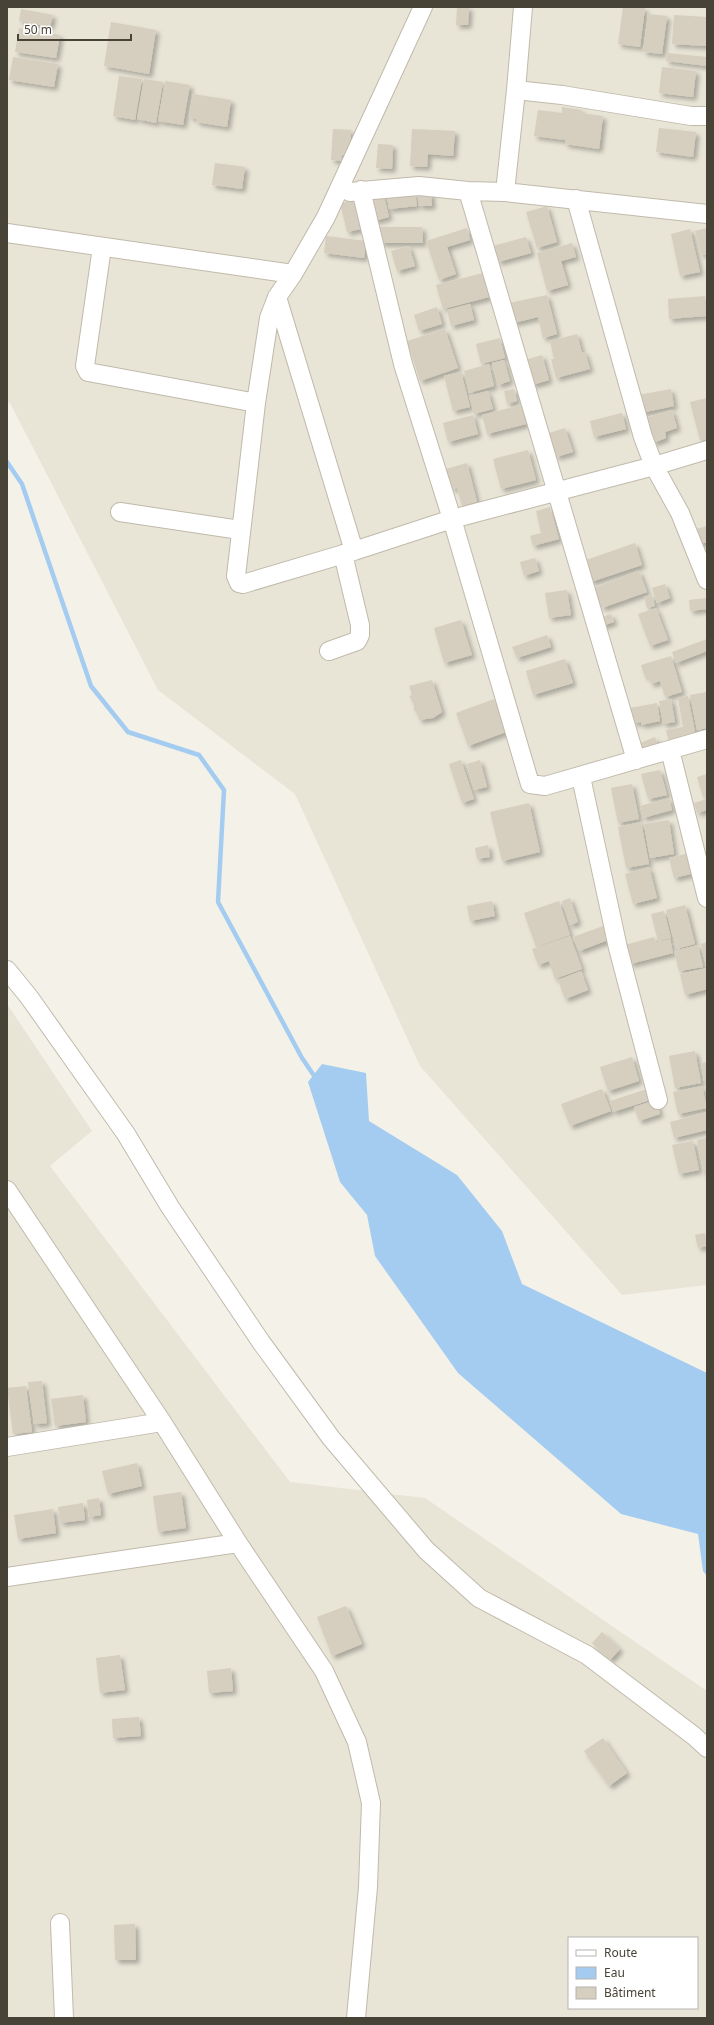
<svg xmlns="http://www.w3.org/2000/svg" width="714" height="2025" font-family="'Noto Sans',sans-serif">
  <defs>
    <filter id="shadow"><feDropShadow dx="3.5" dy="3.5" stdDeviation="2" flood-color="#0004"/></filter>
  </defs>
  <rect width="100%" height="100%" fill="#f4f2e8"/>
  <path fill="#e8e4d6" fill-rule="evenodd" d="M 7,7 L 707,7 L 707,1285 L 622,1295 L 420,1066 L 295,794 L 158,690 L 10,403 L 7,402 Z
    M 7,1004 L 92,1131 L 50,1166 L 290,1482 L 425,1498 L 707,1691 L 707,2018 L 7,2018 ZM 569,1938 L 697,1938 L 697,2008 L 569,2008 Z"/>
  <path fill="#a4ccf1" d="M 322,1064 L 366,1073 L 369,1121 L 457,1175 L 502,1231 L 522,1284 L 707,1373 L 707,1576 L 703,1571 L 698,1534 L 621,1514 L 458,1373 L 375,1256 L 367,1215 L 340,1182 L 308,1082 Z"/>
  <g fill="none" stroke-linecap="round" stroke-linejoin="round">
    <path stroke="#a4ccf1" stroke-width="4.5" d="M 7,462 L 22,484 L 91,686 L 128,732 L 199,755 L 224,790 L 218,902 L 302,1058 L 317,1080"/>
  </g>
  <path fill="#d6cebe" filter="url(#shadow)" d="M 457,7 L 469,7 L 468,25 L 456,25 Z
    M 623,7 L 645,8 L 640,47 L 618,44 Z
    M 21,9 L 53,15 L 50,27 L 19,21 Z
    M 648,14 L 667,16 L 662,54 L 643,52 Z
    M 674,15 L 707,17 L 707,46 L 672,44 Z
    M 111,22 L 156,30 L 149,74 L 104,66 Z
    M 19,28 L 60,35 L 56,58 L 15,52 Z
    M 667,53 L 707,57 L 707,66 L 666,61 Z
    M 13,57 L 58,64 L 54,87 L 9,80 Z
    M 662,67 L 696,71 L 693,97 L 659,93 Z
    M 119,76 L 142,79 L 135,120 L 113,116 Z
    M 144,79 L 163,82 L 156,123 L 137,119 Z
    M 165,81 L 190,85 L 183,125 L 158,121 Z
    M 193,94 L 231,100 L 227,127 L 196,122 L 197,119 L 189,117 Z
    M 562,107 L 582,110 L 581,113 L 603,116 L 599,149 L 565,144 L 565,140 L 534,136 L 538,110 L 562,113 Z
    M 659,128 L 696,132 L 693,157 L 656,152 Z
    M 333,129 L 351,130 L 350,156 L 342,155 L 341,161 L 331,160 Z
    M 412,129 L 455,131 L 453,156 L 428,154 L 427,167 L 410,166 Z
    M 378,144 L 393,145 L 392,169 L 376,168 Z
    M 215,163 L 245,167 L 242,189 L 212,185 Z
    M 431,192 L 432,206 L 419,206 L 418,193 Z
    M 383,193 L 389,217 L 374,221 L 367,197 Z
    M 415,193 L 417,206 L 389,209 L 387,195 Z
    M 354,200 L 361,229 L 347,232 L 340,203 Z
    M 547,206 L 557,242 L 537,248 L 526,212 Z
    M 380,227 L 422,227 L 423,243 L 380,243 Z
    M 467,228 L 470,240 L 447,247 L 456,274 L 439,280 L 426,241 Z
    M 707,228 L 707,254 L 701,255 L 695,231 Z
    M 690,229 L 700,272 L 680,276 L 671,234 Z
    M 326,236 L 366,241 L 364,258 L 324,253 Z
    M 526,237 L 531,253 L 498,262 L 493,246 Z
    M 572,243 L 576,257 L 561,261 L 568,285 L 547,291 L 537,253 Z
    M 409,246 L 415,266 L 397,271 L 391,251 Z
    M 483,273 L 489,297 L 443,309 L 436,285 Z
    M 547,295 L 557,334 L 543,338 L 538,317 L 513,323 L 509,303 Z
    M 705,296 L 706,316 L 669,319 L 668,299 Z
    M 470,304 L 474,320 L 451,326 L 447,310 Z
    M 437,307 L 442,324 L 419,331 L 414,315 Z
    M 445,329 L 458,368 L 420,381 L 407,341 Z
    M 577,334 L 582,353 L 585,352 L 590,369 L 556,378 L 551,359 L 554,359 L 550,341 Z
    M 500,338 L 505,358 L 481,364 L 476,344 Z
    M 542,355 L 549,380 L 532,385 L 525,360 Z
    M 504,360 L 510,381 L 498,385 L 492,363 Z
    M 489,364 L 494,386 L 469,393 L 464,371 Z
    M 461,372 L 470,407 L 453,411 L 444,376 Z
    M 514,389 L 517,401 L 507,404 L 504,391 Z
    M 671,389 L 674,406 L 641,413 L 638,395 Z
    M 488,391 L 493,409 L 474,414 L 469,396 Z
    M 707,398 L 707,439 L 700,440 L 690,402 Z
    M 521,405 L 526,424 L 487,434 L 482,415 Z
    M 672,410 L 677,428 L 665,432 L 666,438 L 653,443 L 645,418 Z
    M 622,413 L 626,429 L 594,437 L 590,421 Z
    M 473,415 L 478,434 L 448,442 L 443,423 Z
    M 565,428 L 573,452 L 556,457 L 549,433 Z
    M 528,450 L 536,480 L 501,489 L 493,459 Z
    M 467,463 L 477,502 L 462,506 L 457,488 L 452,489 L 446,469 Z
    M 550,507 L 559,539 L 533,546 L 530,536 L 541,533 L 536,511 Z
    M 707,526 L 707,542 L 697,545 L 693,530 Z
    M 635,543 L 642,565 L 591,582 L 583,561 Z
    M 535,558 L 539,571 L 524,576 L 520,562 Z
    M 639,571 L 647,592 L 602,608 L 594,588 Z
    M 665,584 L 670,598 L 657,603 L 652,588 Z
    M 567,590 L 571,615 L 549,618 L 545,593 Z
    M 652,595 L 655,606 L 647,608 L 644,597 Z
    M 707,598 L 707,609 L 690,611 L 689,600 Z
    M 656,608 L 668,640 L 650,646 L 638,614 Z
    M 611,614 L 614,622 L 602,626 L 599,618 Z
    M 461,620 L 472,655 L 444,663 L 434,628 Z
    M 547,635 L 551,647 L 517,658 L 512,647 Z
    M 707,639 L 707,651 L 676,663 L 672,652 Z
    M 671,656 L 682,692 L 665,697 L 660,681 L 651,684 L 648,676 L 645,677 L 641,665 Z
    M 565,659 L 573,683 L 533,695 L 526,671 Z
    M 432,680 L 442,712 L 433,718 L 419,720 L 417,711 L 414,711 L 414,704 L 409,696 L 412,695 L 409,686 Z
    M 707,692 L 707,728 L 697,730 L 690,695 Z
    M 688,696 L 696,737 L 669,742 L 666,730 L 683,727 L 678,698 Z
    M 494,699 L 506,732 L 468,746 L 456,713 Z
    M 671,699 L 675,722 L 663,724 L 659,701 Z
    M 657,703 L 660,721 L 641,725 L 641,722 L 633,723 L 630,708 Z
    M 655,737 L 658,746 L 641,752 L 638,744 Z
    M 461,760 L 474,799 L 462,803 L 449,764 Z
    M 480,760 L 487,787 L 474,790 L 467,764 Z
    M 660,770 L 667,795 L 648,799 L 641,774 Z
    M 707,774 L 707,796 L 703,797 L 697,777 Z
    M 632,784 L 639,819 L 618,823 L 611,788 Z
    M 669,798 L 672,810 L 643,818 L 640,806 Z
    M 707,799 L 707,810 L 697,813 L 694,803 Z
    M 529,803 L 540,852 L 502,861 L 490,812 Z
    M 669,820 L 674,854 L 650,858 L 644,824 Z
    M 641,822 L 649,864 L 626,868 L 618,827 Z
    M 488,845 L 490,857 L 477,859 L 475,848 Z
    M 690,853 L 695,873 L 674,878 L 669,858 Z
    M 649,867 L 657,898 L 633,904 L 625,874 Z
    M 570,898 L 578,922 L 570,925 L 562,901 Z
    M 492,901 L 495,916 L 470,921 L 467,906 Z
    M 559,901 L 570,935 L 536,947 L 524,913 Z
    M 685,905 L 695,944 L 676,949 L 666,910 Z
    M 664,911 L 671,938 L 658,941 L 651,914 Z
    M 603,926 L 608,940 L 579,951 L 573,937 Z
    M 570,936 L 582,969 L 555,979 L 549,961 L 538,965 L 532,949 Z
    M 654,937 L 656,943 L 670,939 L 673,953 L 630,964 L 625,945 Z
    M 707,942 L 707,966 L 706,966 L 701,944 Z
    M 698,945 L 703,967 L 679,971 L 674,951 Z
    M 707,968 L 707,989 L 685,995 L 680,974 Z
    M 581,971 L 588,990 L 565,999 L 558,980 Z
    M 695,1051 L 701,1083 L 675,1088 L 669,1056 Z
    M 632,1057 L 639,1081 L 608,1091 L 600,1067 Z
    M 707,1062 L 707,1081 L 704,1081 L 701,1063 Z
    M 702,1086 L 707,1108 L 678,1114 L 673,1092 Z
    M 602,1089 L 611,1111 L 570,1126 L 561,1104 Z
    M 647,1089 L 650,1100 L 613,1112 L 610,1101 Z
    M 656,1100 L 660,1114 L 639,1121 L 634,1107 Z
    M 707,1112 L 707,1130 L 674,1138 L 670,1122 Z
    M 707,1138 L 707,1174 L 704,1174 L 697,1140 Z
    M 693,1141 L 699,1170 L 679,1174 L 672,1145 Z
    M 705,1233 L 707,1246 L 698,1248 L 695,1235 Z
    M 42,1381 L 47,1423 L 34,1424 L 28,1382 Z
    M 26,1386 L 32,1432 L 13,1434 L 7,1388 Z
    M 83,1395 L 86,1422 L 55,1426 L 51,1399 Z
    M 137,1463 L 142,1486 L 108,1494 L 102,1471 Z
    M 181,1492 L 186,1528 L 158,1532 L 153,1496 Z
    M 99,1498 L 101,1515 L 89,1517 L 87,1500 Z
    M 83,1503 L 85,1520 L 60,1523 L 58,1507 Z
    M 53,1509 L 56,1533 L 18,1539 L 14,1515 Z
    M 346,1606 L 362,1644 L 332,1656 L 317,1617 Z
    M 602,1632 L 620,1649 L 610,1660 L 592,1643 Z
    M 120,1655 L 125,1690 L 100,1693 L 96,1658 Z
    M 231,1668 L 233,1691 L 209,1693 L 207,1671 Z
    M 139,1717 L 141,1736 L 113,1738 L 112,1719 Z
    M 603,1738 L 627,1773 L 609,1786 L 584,1751 Z
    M 135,1924 L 136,1960 L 115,1960 L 114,1925 Z"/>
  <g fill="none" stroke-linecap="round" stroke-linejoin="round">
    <g stroke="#c0baab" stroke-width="20">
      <path id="minor" d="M 423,7 L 326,217 L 293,274 L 277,297 L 269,318 L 256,403 L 236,576 L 239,583 L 243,584 L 354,551 L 452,519 L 654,466 L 707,450
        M 516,90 L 562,95 L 691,116 L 707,116
        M 361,190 L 403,364 L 452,519 L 530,784 L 545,786 L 707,739
        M 468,191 L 636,760
        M 350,192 L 419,186 L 468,191 L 505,192 L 707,214
        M 505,192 L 516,90 L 523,7
        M 576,199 L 643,437 L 654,466 L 680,513 L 707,580
        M 7,233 L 293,274
        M 102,247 L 85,366 L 88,372 L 256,403
        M 277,297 L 354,551
        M 120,512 L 240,530
        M 329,651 L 357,641 L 360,635 L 360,625 L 343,554
        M 670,750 L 707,898
        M 581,777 L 618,948 L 658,1100
        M 7,970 L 29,997 L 126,1134 L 170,1207 L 261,1342 L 331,1438 L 426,1550 L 479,1598 L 587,1655 L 694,1736 L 707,1748
        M 7,1190 L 162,1422 L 238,1543 L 324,1671 L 357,1742 L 371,1803 L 368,1887 L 356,2018
        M 7,1447 L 162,1422
        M 7,1577 L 238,1543
        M 60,1923 L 64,2018"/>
    </g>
    <use href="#minor" stroke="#fff" stroke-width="18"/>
  </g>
  <rect width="714" height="2025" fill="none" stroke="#484337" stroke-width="16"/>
  <rect x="568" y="1937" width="130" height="72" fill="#ffffff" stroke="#b6b4af"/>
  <rect x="576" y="1950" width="20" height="6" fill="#ffffff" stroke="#b6b4af"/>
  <text x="604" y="1957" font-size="12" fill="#484337">Route</text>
  <rect x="576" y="1967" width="20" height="12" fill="#a4ccf1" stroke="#b6b4af"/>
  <text x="604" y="1977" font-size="12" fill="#484337">Eau</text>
  <rect x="576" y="1987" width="20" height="12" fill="#d6cebe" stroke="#b6b4af"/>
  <text x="604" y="1997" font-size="12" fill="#484337">Bâtiment</text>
  <path d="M18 34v6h113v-6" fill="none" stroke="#484337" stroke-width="2"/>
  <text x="24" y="34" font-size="12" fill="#484337" stroke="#ffffff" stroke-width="3" paint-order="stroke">50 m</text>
</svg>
